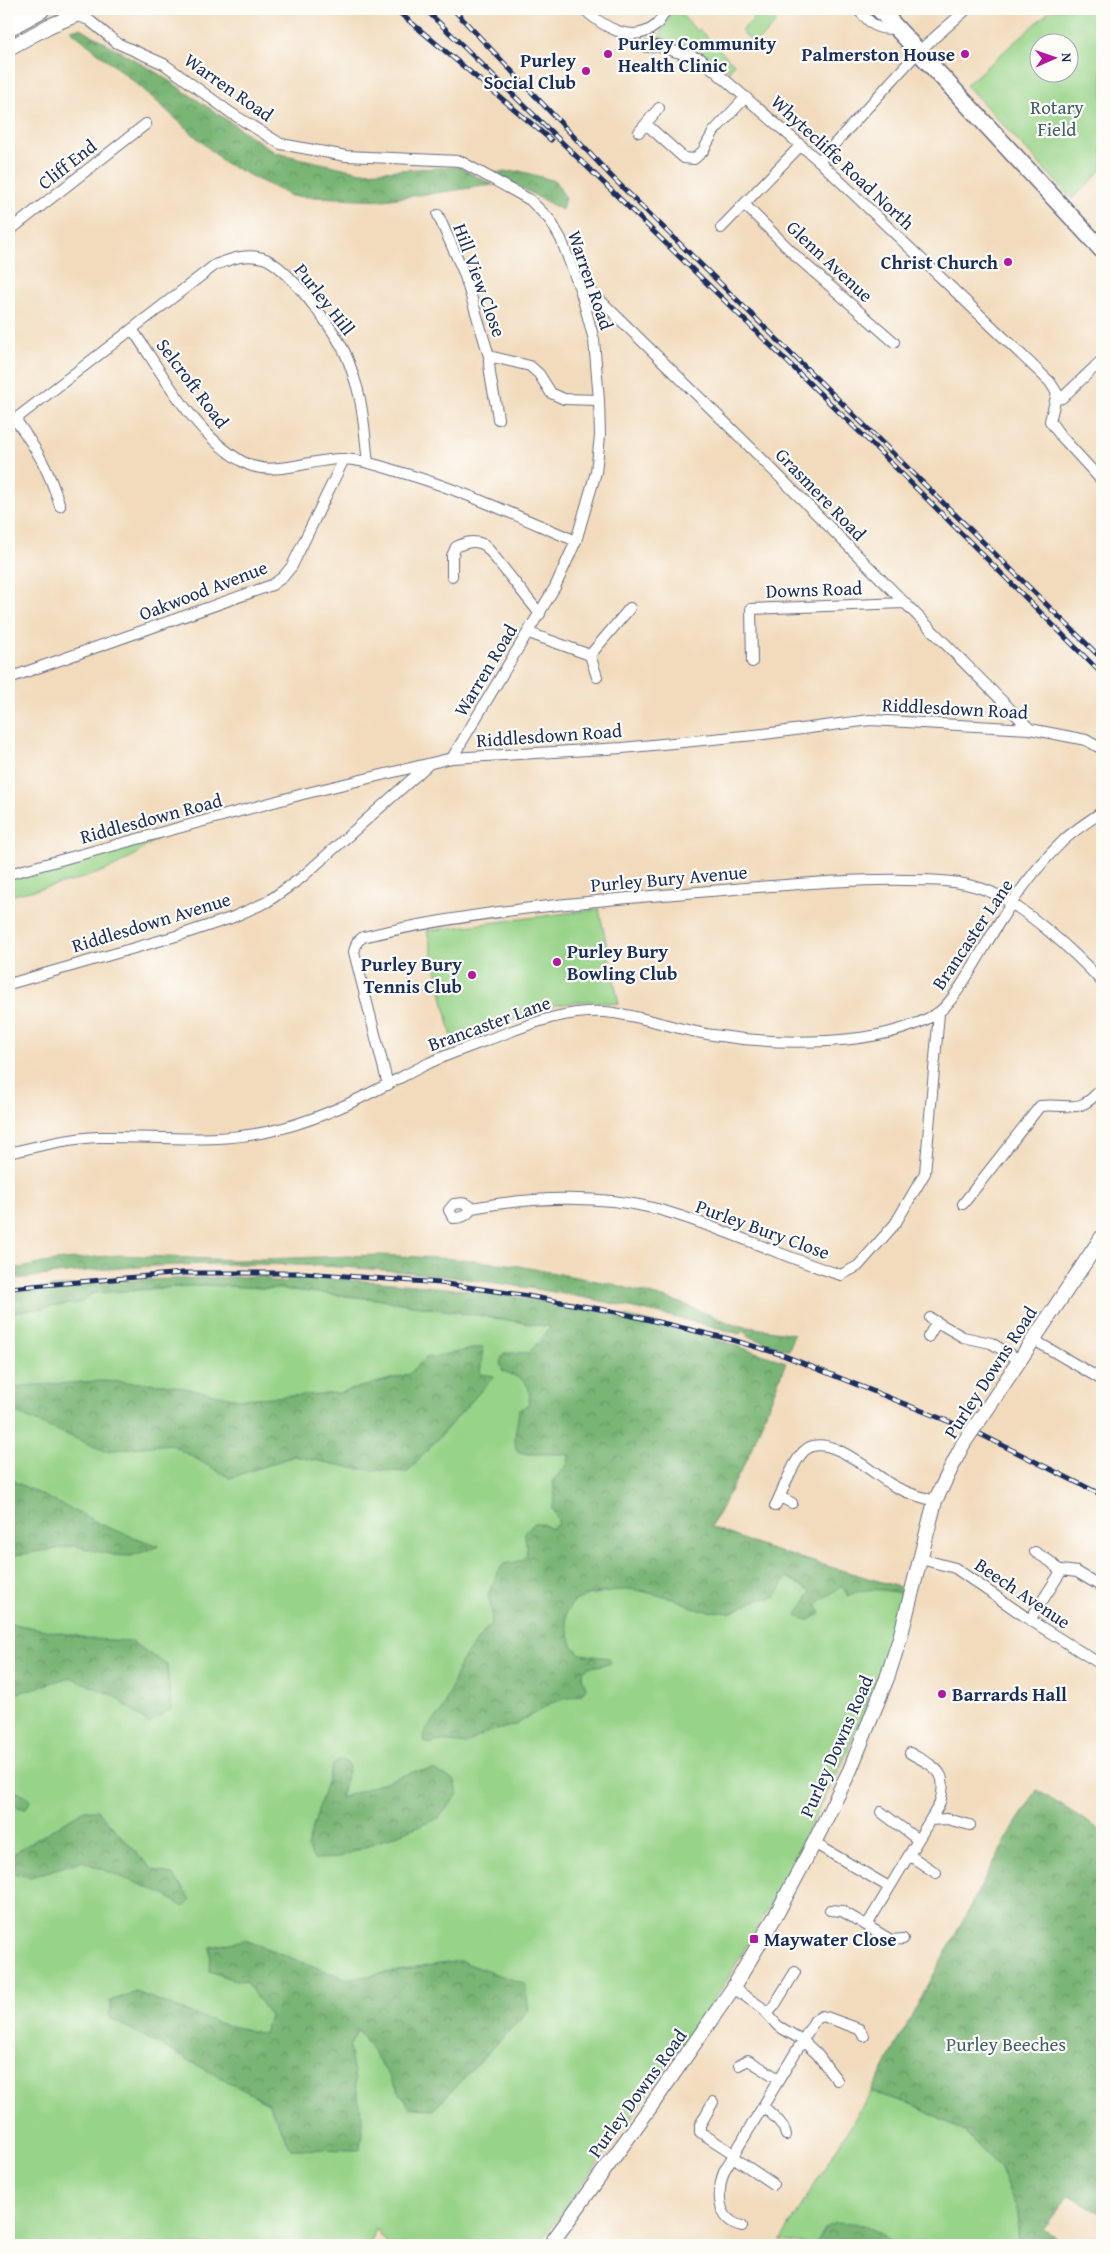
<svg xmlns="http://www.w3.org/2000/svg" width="1111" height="2254" font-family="'Gentium Book Plus',serif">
  <defs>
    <pattern id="forest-crowns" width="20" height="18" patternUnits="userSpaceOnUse" patternTransform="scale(1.25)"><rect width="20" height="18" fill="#79b574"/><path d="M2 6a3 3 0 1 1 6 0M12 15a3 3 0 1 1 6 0" fill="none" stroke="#629462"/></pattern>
  </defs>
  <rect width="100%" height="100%" fill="#fdfcf7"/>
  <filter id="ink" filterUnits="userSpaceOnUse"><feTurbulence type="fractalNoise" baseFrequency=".02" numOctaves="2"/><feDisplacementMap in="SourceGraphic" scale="10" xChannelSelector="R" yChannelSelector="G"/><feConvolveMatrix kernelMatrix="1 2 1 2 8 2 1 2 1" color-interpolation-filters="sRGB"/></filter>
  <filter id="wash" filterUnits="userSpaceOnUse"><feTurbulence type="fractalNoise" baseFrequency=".0096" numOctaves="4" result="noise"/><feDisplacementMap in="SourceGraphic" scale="20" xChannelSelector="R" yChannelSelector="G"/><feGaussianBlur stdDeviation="1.12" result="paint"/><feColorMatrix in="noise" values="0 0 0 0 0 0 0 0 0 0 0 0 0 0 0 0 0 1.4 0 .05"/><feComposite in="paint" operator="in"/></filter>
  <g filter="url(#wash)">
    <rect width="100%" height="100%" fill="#f2dbbd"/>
    <path fill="#97d388" stroke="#598173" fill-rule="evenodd" d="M 672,9 L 676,9 L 697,31 L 699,29 L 734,64 L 729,71 L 692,47 L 659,37 Z
      M 763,9 L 777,22 L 755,44 L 741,31 Z
      M 1052,9 L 1102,9 L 1102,170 L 1072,199 L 966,85 ZM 1038,42 L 1068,42 L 1068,72 L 1038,72 Z
      M 158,838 C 143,849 127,862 109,869 C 78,882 42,888 9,896 L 9,880 Z
      M 599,909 L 619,1004 L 588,1001 L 556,1005 L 453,1042 L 427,931 Z
      M 205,1285 L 282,1289 L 375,1299 L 551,1327 L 748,1457 L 711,1527 L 765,1548 L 902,1588 L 897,1614 L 881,1669 L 841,1766 L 768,1909 L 725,1983 L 641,2104 L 538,2245 L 389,2245 L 376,2229 L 370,2245 L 9,2245 L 9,1305 L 93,1293 Z
      M 871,2092 L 911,2104 L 965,2132 L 999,2168 L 1017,2210 L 1019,2245 L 952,2245 L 952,2244 L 893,2245 L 879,2232 L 826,2228 L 815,2245 L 780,2241 Z"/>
    <path fill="url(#forest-crowns)" stroke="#4a7269" d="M 80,28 L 157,73 L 276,153 L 361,172 L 458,167 L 493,185 L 383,200 L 291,196 L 225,163 L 143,89 L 70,30 Z
      M 520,171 L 555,181 L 565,197 L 562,210 L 494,173 Z
      M 119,1255 L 235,1260 L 379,1255 L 456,1259 L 508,1264 L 612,1284 L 678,1302 L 735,1325 L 794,1334 L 789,1350 L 750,1337 L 747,1335 L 748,1332 L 743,1331 L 740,1334 C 502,1269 254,1245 9,1280 L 9,1270 L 54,1261 Z
      M 264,1276 L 274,1282 L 286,1282 L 289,1277 C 426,1282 567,1298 700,1335 C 729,1343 757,1353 786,1362 L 748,1457 L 711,1527 L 765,1548 L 902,1588 L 901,1593 C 882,1590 866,1586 848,1596 L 842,1586 L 816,1604 L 821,1614 L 808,1620 L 796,1616 L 811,1592 L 787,1577 L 775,1597 L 756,1600 L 730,1613 L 699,1610 L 673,1598 L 631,1589 L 587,1595 L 573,1602 L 566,1613 L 566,1622 L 572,1645 L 580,1654 L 608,1658 L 611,1662 L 609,1664 L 589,1667 L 584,1670 L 582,1677 L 586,1687 L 582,1694 L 551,1703 L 515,1725 L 485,1733 L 466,1744 L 442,1741 L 427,1744 L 424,1741 L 425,1729 L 442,1712 L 461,1661 L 491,1623 L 492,1614 L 488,1594 C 492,1587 498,1570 502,1566 C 507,1560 527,1566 527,1551 C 527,1545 524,1538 525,1532 L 534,1523 L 541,1523 L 551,1529 L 558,1524 L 558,1519 L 552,1509 L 555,1497 L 553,1480 L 567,1465 L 569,1457 L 566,1454 L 527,1454 L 517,1451 C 512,1437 518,1424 519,1410 L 528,1405 C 534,1382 521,1378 503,1371 L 500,1363 L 504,1353 L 529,1353 L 551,1327 L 375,1299 L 282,1289 L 205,1285 L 93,1293 L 83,1302 L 9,1313 L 9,1292 L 108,1281 Z
      M 483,1347 L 480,1374 L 494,1376 L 408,1472 L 358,1469 L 294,1456 L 230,1478 L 170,1444 L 105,1451 L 9,1410 L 9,1387 L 100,1381 L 164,1384 L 239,1399 L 339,1393 L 409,1374 L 426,1358 Z
      M 9,1479 L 109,1528 L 159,1546 L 131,1556 L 114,1555 L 75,1546 L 9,1556 Z
      M 9,1623 L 92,1639 L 130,1641 L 167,1665 L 171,1709 L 149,1724 L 114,1696 L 70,1677 L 9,1696 Z
      M 341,1759 L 349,1766 L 341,1798 L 416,1771 L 435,1770 L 455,1781 L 458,1794 L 439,1818 L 337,1858 L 314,1859 L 307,1847 L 332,1765 Z
      M 1037,1790 L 1102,1831 L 1102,2214 L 1070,2195 L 1043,2229 L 1069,2245 L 1019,2245 L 1017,2210 L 999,2168 L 965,2132 L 911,2104 L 871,2092 L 1009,1834 Z
      M 9,1791 L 24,1794 L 30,1801 L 26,1809 L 9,1805 Z
      M 84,1810 L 97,1810 L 152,1869 L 173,1875 L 191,1900 L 184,1907 L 163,1894 L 82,1861 L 30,1877 L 13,1873 L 10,1856 Z
      M 245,1940 L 347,1979 L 459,1961 L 525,1984 L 529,2010 L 434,2109 L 410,2108 L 358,2029 L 349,2047 L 363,2124 L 360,2150 L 291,2149 L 268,2103 L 110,2018 L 110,2001 L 136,1992 L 215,2022 L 264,2034 L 270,2016 L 246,1982 L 231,1979 L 210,1971 L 211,1947 Z
      M 835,2223 L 864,2225 L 879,2232 L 893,2245 L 815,2245 L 826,2228 Z"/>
  </g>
  <g filter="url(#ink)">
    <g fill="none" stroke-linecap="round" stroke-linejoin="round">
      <g stroke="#666b7f" stroke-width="12">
        <path id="street" d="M 584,9 C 602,26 632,45 655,26 C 660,22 663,14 666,9
          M 857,9 C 871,22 875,32 896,28
          M 76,15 L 89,20 L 117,43 L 164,64 L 231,113 L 281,144 L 346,156 L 460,161 L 530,200 L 550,220 L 561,239 L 581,292 L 594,340 L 599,400 L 600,436 L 596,472 L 576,541 L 555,587 L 452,758
          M 645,47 L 656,46 L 701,59 L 819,161 L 1050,382 L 1057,393 L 1050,421 L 1060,435 L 1102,481
          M 646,124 L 684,158 L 694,159 L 703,151 L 714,131 L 746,97
          M 639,132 L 659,108
          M 819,161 L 919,51 L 967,9
          M 744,204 L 798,258 L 894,342
          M 438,215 L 464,273 L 489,356 L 530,366 L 539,374 L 551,393 L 564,399 L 599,400
          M 721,228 L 801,145
          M 9,231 L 146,124
          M 581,292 L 594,294 L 746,443 L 1030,729
          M 132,329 C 163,374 195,435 243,462 C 273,479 311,458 343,459 C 364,460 383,467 403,473 C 462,490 519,517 576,541
          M 489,356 C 488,377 496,398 498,419
          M 1056,399 L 1062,398 L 1102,360
          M 15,419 C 38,451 48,468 60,506
          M 9,424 L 215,265 C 231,259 245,253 263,258 C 287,265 335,331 346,355 C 350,365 354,377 357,387 C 364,411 365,438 368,463
          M 452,576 L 452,556 L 456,547 C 466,542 474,540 485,545 L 540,614
          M 529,633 L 590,655 L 597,677
          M 590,655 L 630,608
          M 752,662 L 751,609 L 903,603
          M 9,678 L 272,585 L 283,577 L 292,566 L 344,459
          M 9,874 L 303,794 L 452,758 L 622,748 L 764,734 L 870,720 L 1030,729 L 1086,740 L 1102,749
          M 9,984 L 183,934 L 231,918 L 267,902 L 301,878 L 429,764
          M 388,1085 L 354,952 L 357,942 L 363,937 C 488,907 618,899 746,888 C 799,884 853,879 906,880 C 933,880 957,880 983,889 C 1019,901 1076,953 1102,982
          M 9,1153 C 39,1146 69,1138 99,1137 C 161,1136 223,1145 283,1128 C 336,1114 381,1087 429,1063 C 455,1051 483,1042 509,1032 C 541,1020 570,1010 605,1012 C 642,1015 676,1030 713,1035 C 776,1045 880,1048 936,1014 C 956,1003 987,940 1002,918 C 1019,891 1040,863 1063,841 C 1074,830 1089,821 1102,812
          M 963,1204 L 1040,1106 C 1071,1103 1078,1116 1102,1088
          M 472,1208 C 467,1202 461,1203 454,1204 L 449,1210 L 453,1218 C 462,1218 467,1216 472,1208 C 531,1197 599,1194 657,1209 C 720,1226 779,1256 841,1275 L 858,1266 L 895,1224 L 925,1173 L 939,1013
          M 930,1318 L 963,1337 L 991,1343 L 1021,1361
          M 928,1337 L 937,1322
          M 1034,1340 L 1102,1380
          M 780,1497 L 792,1503
          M 775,1506 C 783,1491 792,1463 804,1451 C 826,1430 872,1473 892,1485 C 905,1493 921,1497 935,1501
          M 1035,1552 L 1051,1562 L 1060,1571
          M 921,1559 L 955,1568 L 1030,1620 L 1102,1665
          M 1030,1620 L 1062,1570 L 1077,1572 L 1102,1587
          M 881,1812 L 918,1840
          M 930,1820 L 947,1819 L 970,1825
          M 814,1843 L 889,1887
          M 909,1855 L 936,1873
          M 830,1910 L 842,1911 L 891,1940 L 903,1939
          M 867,1925 L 939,1805 C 950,1771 936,1768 910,1753
          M 733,1988 L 761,2007 L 778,2026 L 802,2040 L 817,2054 L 837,2080
          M 767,2014 L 774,2006 L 795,1972
          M 739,2065 L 748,2060 L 779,2079
          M 713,2102 L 700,2125 L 700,2132 L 734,2154
          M 763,2106 C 772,2115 784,2123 786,2135
          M 733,2157 L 773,2184
          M 742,2226 C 716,2220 717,2192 724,2171 L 815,2020 L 822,2016 L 826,2017 L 859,2029 L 864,2036"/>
      </g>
      <g stroke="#666b7f" stroke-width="16">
        <path id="secondary" d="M 9,48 L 49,26 L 76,15
          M 987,1409 L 1102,1237
          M 550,2245 L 651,2106 L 733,1988 L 776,1915 L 814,1843 L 850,1770 L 887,1678 L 900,1638 L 935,1501 L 963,1444"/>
      </g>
      <g stroke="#666b7f" stroke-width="19">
        <path id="primary" d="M 879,9 L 1102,250"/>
      </g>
      <g stroke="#666b7f" stroke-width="21">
        <path id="highway" d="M 9,26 L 40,9"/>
      </g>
      <use href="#street" stroke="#fff" stroke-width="10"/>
      <use href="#secondary" stroke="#fff" stroke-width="14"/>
      <use href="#primary" stroke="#fff" stroke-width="16"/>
      <use href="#highway" stroke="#fff" stroke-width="19"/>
      <g stroke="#1b2f5e" stroke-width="5">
        <path id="rail" d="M 395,9 L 551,140
          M 425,9 L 878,450 L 1102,674
          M 453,9 L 612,177 L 1102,659
          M 9,1288 L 183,1273 L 305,1273 L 440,1283 L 522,1295 L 616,1312 L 729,1339 L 780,1354 L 980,1434 L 1102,1495"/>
      </g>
      <use href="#rail" stroke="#fdfcf7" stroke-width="3" stroke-dasharray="9" stroke-linecap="butt"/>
      <g stroke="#666b7f" stroke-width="16" stroke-linecap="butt">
        <path id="secondary-bridge" d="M 963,1444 L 987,1409"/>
      </g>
      <use href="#secondary-bridge" stroke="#fff" stroke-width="14"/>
    </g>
  </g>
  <g fill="#b5179e" stroke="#fdfcf7" stroke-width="2">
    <circle cx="608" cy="54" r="5"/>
    <circle cx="965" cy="54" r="5"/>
    <circle cx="586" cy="71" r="5"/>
    <circle cx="1008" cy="262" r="5"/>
    <circle cx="557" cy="962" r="5"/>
    <circle cx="472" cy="975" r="5"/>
    <circle cx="942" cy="1694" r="5"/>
    <rect x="749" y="1934" width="10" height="10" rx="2.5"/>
  </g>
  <g text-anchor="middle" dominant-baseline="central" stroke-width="4.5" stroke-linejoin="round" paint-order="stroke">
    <g font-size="19" font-weight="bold" fill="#1b2f5e" stroke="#fdfcf7" text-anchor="start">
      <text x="618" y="43">Purley Community<tspan x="618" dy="22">Health Clinic</tspan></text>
      <text x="955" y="54" text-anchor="end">Palmerston House</text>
      <text x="576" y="60" text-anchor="end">Purley<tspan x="576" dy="22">Social Club</tspan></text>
      <text x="998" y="262" text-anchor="end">Christ Church</text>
      <text x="567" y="951">Purley Bury<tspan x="567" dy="22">Bowling Club</tspan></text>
      <text x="462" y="964" text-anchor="end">Purley Bury<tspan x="462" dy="22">Tennis Club</tspan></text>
      <text x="952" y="1694">Barrards Hall</text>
      <text x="764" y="1939">Maywater Close</text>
    </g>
    <g font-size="19" fill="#1b2f5e" stroke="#fdfcf7">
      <text transform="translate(229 87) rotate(35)">Warren Road</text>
      <text transform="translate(843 162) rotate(43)">Whytecliffe Road North</text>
      <text transform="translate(67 164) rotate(-38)">Cliff End</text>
      <text transform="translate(830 261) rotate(43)">Glenn Avenue</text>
      <text transform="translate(480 280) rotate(70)">Hill View Close</text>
      <text transform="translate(591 280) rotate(71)">Warren Road</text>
      <text transform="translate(325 299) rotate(52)">Purley Hill</text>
      <text transform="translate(193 383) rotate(53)">Selcroft Road</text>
      <text transform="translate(821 494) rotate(46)">Grasmere Road</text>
      <text transform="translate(814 589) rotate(-2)">Downs Road</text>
      <text transform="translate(203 590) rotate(-21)">Oakwood Avenue</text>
      <text transform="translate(485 670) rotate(-59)">Warren Road</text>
      <text transform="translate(955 708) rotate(3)">Riddlesdown Road</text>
      <text transform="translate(549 735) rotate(-4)">Riddlesdown Road</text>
      <text transform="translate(151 818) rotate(-15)">Riddlesdown Road</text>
      <text transform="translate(669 878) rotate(-5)">Purley Bury Avenue</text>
      <text transform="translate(151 922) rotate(-17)">Riddlesdown Avenue</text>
      <text transform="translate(972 934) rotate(-56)">Brancaster Lane</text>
      <text transform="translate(489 1023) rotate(-20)">Brancaster Lane</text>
      <text transform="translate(763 1229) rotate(20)">Purley Bury Close</text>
      <text transform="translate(990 1372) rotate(-57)">Purley Downs Road</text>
      <text transform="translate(1023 1593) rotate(34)">Beech Avenue</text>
      <text transform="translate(836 1746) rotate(-66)">Purley Downs Road</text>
      <text transform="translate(637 2093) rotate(-54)">Purley Downs Road</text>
    </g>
    <g font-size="19" fill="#40606b" stroke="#fdfcf7">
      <text x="1057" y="107">Rotary<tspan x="1057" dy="22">Field</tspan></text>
      <text x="1006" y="2044">Purley Beeches</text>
    </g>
  </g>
  <rect width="1111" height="2254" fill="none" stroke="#fdfcf7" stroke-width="30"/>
  <g transform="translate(1054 58) rotate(88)"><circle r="24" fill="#fdfcf7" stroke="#a3aaba"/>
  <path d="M0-4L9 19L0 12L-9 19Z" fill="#b5179e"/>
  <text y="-8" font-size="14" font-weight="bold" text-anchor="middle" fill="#1b2f5e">N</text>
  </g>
</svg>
